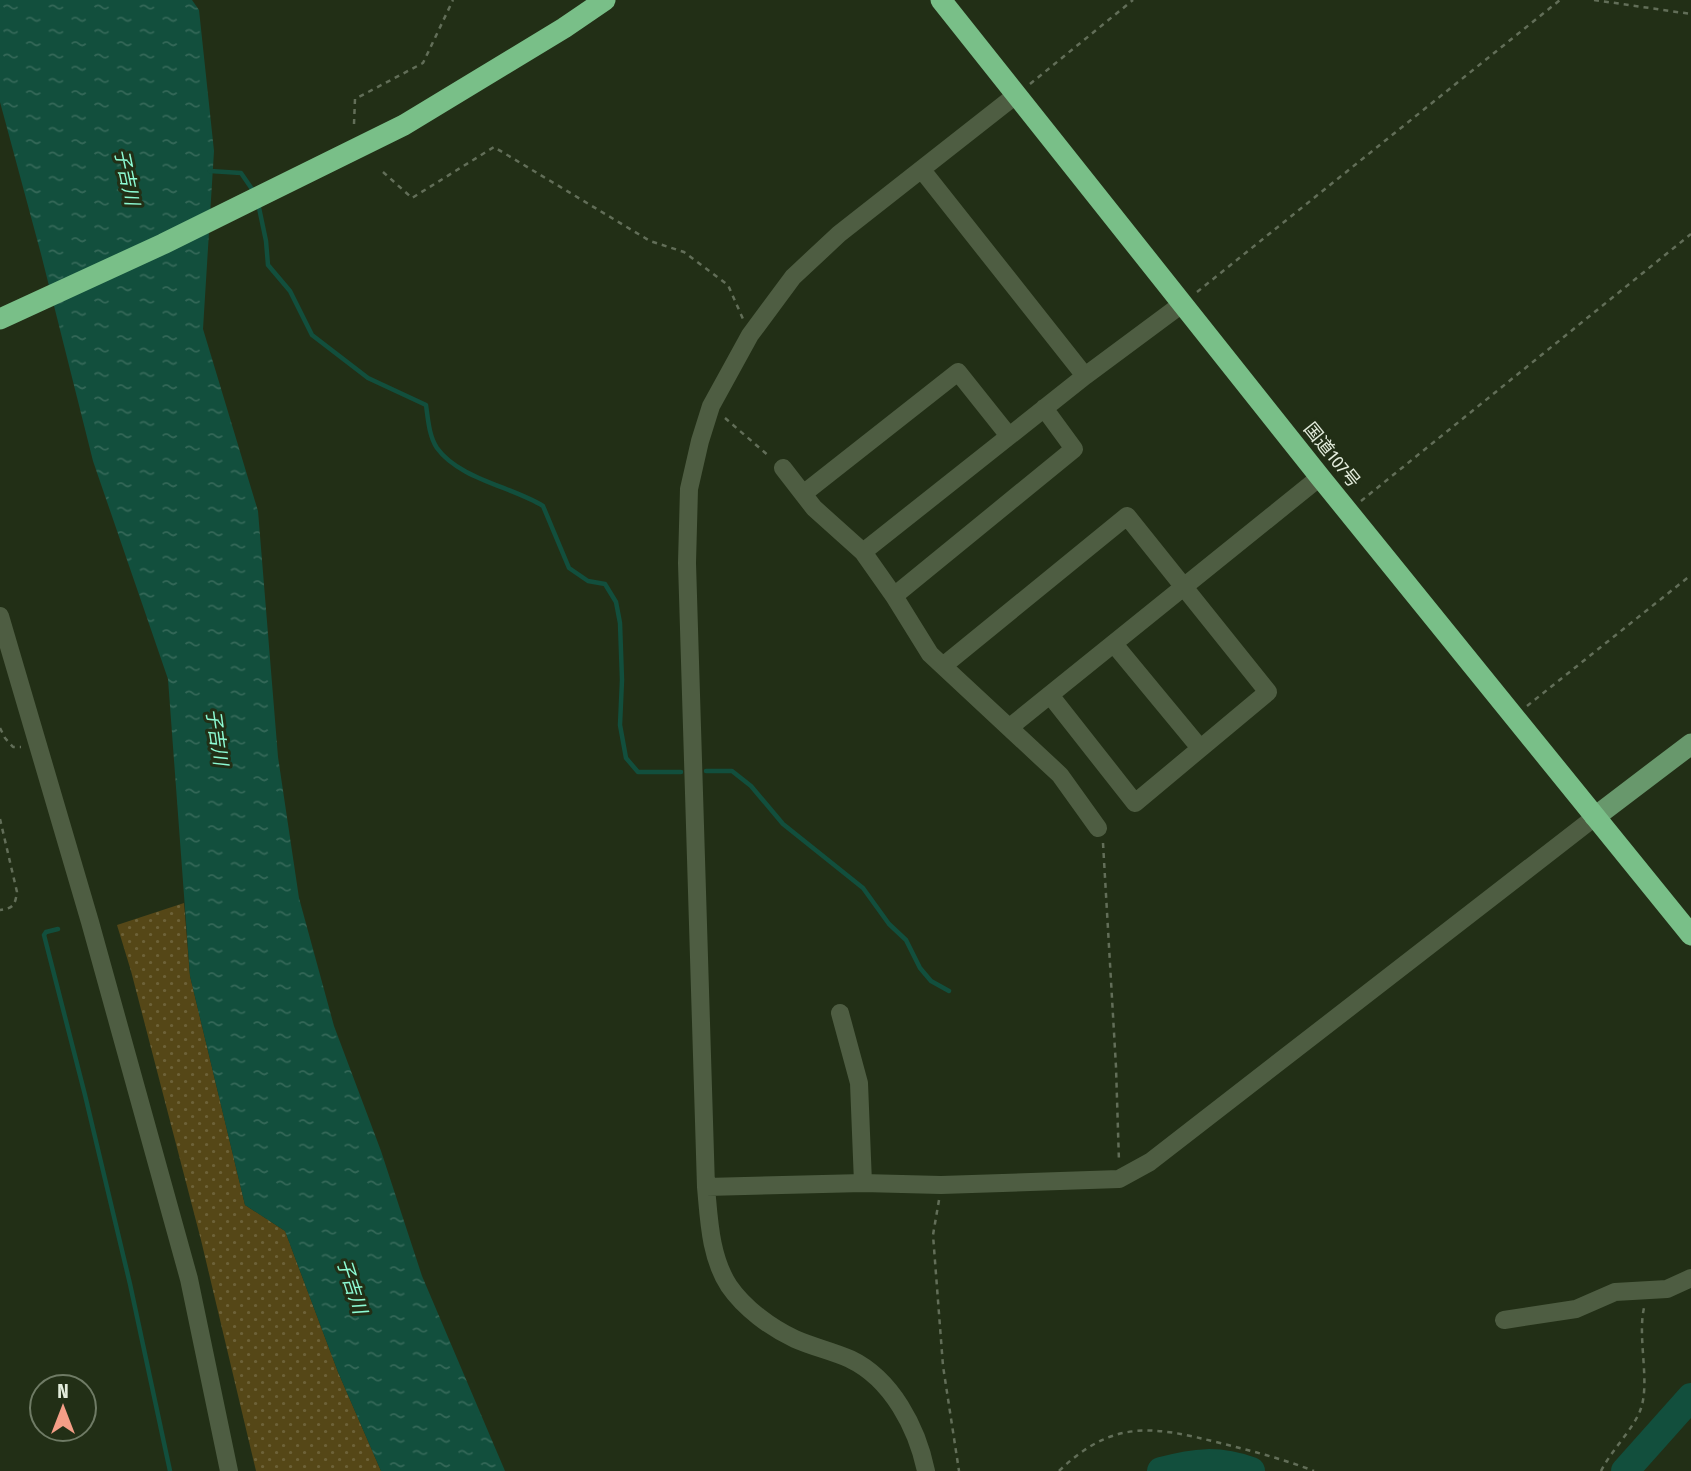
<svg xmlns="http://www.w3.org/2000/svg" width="1691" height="1471" font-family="'Fira Sans Condensed','Noto Sans JP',sans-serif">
  <defs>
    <pattern id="grass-dots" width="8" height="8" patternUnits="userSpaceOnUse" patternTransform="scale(1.75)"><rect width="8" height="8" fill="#554717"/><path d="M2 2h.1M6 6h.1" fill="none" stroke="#6d6238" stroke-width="1.8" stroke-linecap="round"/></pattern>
    <pattern id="water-ripples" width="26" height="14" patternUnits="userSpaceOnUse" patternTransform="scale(1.75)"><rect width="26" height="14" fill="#124f3d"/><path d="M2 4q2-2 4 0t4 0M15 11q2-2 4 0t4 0" fill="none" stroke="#346858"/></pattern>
  </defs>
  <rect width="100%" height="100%" fill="#222f16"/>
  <path fill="url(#grass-dots)" d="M 184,903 L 190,976 L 245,1205 L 285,1231 L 338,1372 L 381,1471 L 256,1471 L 201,1240 L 131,971 L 117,925 Z"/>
  <path fill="url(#water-ripples)" d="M 0,0 L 192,0 L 199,10 L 214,151 L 203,329 L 258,511 L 278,757 L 299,898 L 334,1026 L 381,1151 L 422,1276 L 505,1471 L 381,1471 L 338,1372 L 285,1231 L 245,1205 L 190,976 L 168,679 L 93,461 L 41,254 L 0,102 Z"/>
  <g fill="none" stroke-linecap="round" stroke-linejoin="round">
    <path stroke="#124f3d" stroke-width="4.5" d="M 210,171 L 241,173 L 254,192
      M 258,203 L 266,241 L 268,265 L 290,291 L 312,335 L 368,378 L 426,405 C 428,419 429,436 437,448 C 459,479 513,487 543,506 L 569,568 L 588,581 L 605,584 L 616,602 L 620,623 L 622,680 L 620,725 L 626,758 L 638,772 L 681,772
      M 706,771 L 732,771 L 751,786 L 783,824 L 863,888 L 889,924 L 906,940 L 920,968 L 931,981 L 949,991
      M 58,929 L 46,932 L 44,935 L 85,1095 L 130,1284 L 170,1471"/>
    <path stroke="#124f3d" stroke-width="28" d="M 1161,1471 C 1195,1462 1218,1459 1251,1471
      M 1625,1471 L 1691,1397"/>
    <path stroke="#626e58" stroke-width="2.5" stroke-dasharray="5 5" stroke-linecap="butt" d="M 1594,0 L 1691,14
      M 1030,84 L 1133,0
      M 354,124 L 355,99 L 423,63 L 453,0
      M 383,172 L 412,198 L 494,147 L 650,241 L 684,252 L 728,285 L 743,319
      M 1197,292 L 1560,0
      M 725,418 L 770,457
      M 1361,501 L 1691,234
      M 1527,706 L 1691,575
      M 0,728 L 5,738 L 13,747 L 21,747
      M 0,819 L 17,892 C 15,905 14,908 0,910
      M 1103,843 L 1116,1067 L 1119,1162
      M 939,1200 L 933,1235 L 943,1366 L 959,1471
      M 1059,1471 C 1113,1419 1153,1426 1220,1443 C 1252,1451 1283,1459 1314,1471
      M 1601,1471 C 1611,1451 1633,1429 1640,1411 C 1651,1384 1637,1339 1644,1308"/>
    <path stroke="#4e5d42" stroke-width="18" d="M 922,170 L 1085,376
      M 783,468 L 814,508 L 863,552 L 894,596 L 930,654 L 1060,775 L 1098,828
      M 803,494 L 958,372 L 1009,436
      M 863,552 L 1085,376 L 1182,304
      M 894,596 L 1074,449 L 1044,408
      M 0,616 L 90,922 L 189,1279 L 229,1471
      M 1114,644 L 1200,748
      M 943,666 L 1127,516 L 1268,692 L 1135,803 L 1050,695
      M 1010,727 L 1320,477
      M 840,1013 L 859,1083 L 863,1183
      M 706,1187 L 863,1183 L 941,1185 L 1119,1179 L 1150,1162 L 1595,817
      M 1504,1320 L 1576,1309 L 1615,1292 L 1667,1289 L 1691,1278
      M 926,1471 C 917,1428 892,1379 850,1359 C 832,1351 813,1347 795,1339 C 771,1328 744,1308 729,1286 C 710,1257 709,1219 706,1187 L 687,563 L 689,489 L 700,441 L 711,406 L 750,335 L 793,277 L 839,234 L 1016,95"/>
    <path stroke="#68986c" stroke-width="21" d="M 1595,817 L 1691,744"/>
    <path stroke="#79bf88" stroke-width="21" d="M 941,0 L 1320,477 L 1691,935
      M 0,319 L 163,244 L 404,125 L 564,28 L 605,0"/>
  </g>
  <g text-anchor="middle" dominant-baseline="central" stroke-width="6" stroke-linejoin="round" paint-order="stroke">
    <g font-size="18" fill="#e3ecdc" stroke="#222f16">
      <text transform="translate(1332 455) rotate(51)">国道107号</text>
    </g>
    <g font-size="19" font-style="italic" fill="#8dfbd4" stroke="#222f16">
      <text transform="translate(127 177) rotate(78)">子吉川</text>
      <text transform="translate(217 737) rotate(82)">子吉川</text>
      <text transform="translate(352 1286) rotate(72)">子吉川</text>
    </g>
  </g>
  <g transform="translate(63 1408)"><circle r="33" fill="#222f16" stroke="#6f7b65" stroke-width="2"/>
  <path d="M0-5L12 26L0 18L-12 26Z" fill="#f49e87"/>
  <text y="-10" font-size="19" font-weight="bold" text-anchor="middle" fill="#e3ecdc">N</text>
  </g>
</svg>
